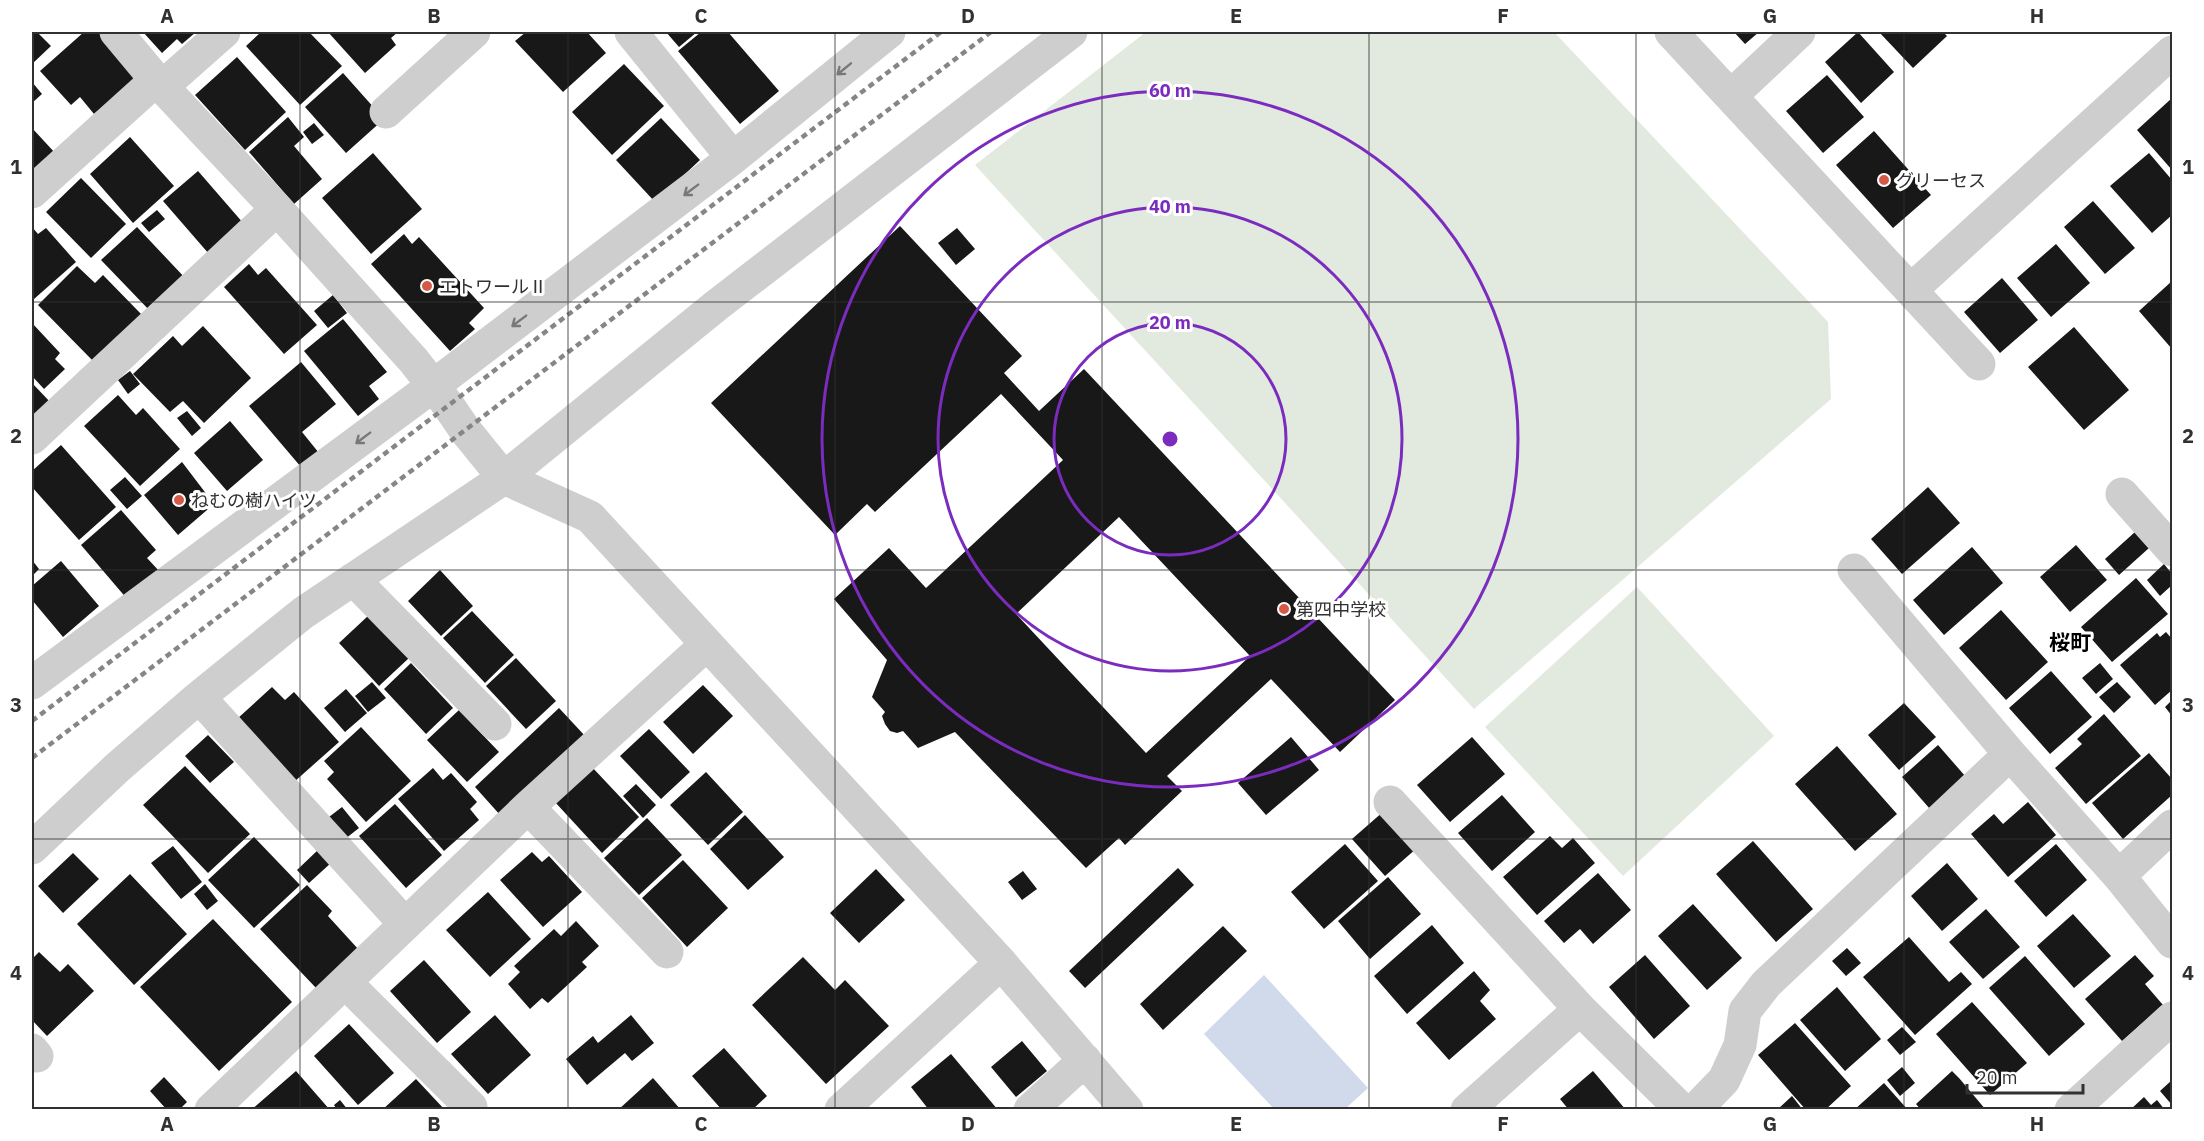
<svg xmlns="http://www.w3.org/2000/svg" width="2204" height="1141" font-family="'IBM Plex Sans','Noto Sans JP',sans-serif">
  <rect width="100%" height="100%" fill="#fff"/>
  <path fill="#e2e9de" d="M 1146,32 L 1554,32 L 1828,322 L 1831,399 L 1474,709 L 975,165 Z
    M 1637,587 L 1774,736 L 1623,876 L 1485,727 Z"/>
  <path fill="#d0daea" d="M 1264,975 L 1368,1088 L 1345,1109 L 1274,1109 L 1204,1034 Z"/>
  <path fill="#181818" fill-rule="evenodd" d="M 32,32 L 37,32 L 51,46 L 32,64 Z
    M 84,32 L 99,32 L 134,69 L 133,81 L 94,114 L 80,97 L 71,105 L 40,71 Z
    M 143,32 L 196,32 L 182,44 L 177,39 L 162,53 Z
    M 261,32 L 309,32 L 342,66 L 300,105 L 246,46 Z
    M 328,32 L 398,32 L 391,38 L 396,45 L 365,73 Z
    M 526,32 L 587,32 L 606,53 L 563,92 L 515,41 Z
    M 666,32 L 697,32 L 679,47 Z
    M 701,32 L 728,32 L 779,91 L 740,124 L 678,51 Z
    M 1734,32 L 1759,32 L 1745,44 Z
    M 1858,32 L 1894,72 L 1861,103 L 1825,62 Z
    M 1879,32 L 1943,32 L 1947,36 L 1913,68 Z
    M 237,57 L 286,112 L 245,150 L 195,95 Z
    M 624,64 L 664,106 L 612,155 L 572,112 Z
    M 343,73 L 384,119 L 346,153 L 305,107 Z
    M 1827,75 L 1864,117 L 1823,153 L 1786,111 Z
    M 32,82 L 42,94 L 32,103 Z
    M 2172,98 L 2172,170 L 2137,130 Z
    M 288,117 L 304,137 L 294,146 L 322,179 L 294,204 L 249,152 Z
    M 661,118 L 700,160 L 655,202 L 616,160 Z
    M 314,123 L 324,135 L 312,144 L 303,132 Z
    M 32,128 L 56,154 L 32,177 Z
    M 1874,131 L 1931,195 L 1893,228 L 1836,165 Z
    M 130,137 L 174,186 L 133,223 L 90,174 Z
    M 373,153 L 422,209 L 371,254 L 322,198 Z
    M 2149,153 L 2172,180 L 2172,215 L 2152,233 L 2110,186 Z
    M 198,171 L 244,224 L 209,254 L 163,201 Z
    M 81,178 L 126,224 L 91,258 L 46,212 Z
    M 2093,201 L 2135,248 L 2105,274 L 2064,227 Z
    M 157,210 L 165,219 L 149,232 L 141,223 Z
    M 900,226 L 1022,356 L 1004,373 L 1039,411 L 1084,369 L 1395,700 L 1340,752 L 1271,679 L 1167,776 L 1182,791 L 1125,845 L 1119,838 L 1086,868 L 955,732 L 918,748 L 903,731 L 897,733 L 890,731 L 885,724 L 882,716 L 885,712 L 872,697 L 887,660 L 834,599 L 889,548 L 926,588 L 1063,460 L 1001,394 L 875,512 L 867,504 L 835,535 L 711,403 ZM 1119,517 L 1250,656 L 1146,753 L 1016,614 Z
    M 32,227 L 38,234 L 46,228 L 76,262 L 34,299 L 32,296 Z
    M 137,227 L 187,280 L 152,313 L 101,260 Z
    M 957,228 L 975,249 L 956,265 L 938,243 Z
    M 404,234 L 412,244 L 419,237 L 484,308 L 469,323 L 475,329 L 450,351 L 371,264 Z
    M 2056,244 L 2090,283 L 2051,317 L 2017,278 Z
    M 249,264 L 258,275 L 266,268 L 317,325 L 284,354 L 224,287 Z
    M 77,266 L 95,283 L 103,275 L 142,315 L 94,362 L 38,305 Z
    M 2002,278 L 2038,320 L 2000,353 L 1964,312 Z
    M 2172,281 L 2172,349 L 2139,311 Z
    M 333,295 L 347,313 L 328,328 L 314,311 Z
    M 343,319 L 387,372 L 369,386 L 379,399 L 358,416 L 304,351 Z
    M 32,323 L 60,353 L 55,359 L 65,369 L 44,389 L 32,376 Z
    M 203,326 L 251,378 L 204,423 L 183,401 L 170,412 L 133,374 L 173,336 L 182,346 Z
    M 2074,327 L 2129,390 L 2084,430 L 2028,367 Z
    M 301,362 L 336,404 L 302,432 L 319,453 L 301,467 L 249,406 Z
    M 130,371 L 140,384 L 128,394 L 118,380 Z
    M 32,383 L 52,404 L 32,416 Z
    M 118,395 L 136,415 L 143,408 L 180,449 L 140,486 L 84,426 Z
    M 187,411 L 201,428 L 192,436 L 177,418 Z
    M 230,421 L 263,460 L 227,491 L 194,453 Z
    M 61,445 L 116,507 L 79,540 L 32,487 L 32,471 Z
    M 182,462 L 214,504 L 178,535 L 144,495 Z
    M 125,477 L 142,496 L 127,509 L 110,490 Z
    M 1928,487 L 1960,523 L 1902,574 L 1871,539 Z
    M 121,510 L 156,550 L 147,558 L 160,572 L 128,600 L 81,545 Z
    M 2135,532 L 2149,548 L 2119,575 L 2105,559 Z
    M 2076,545 L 2107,580 L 2070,612 L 2040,577 Z
    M 1972,547 L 2003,583 L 1944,635 L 1913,600 Z
    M 32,560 L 39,569 L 32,576 Z
    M 61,561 L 99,606 L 63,637 L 32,600 L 32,586 Z
    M 2164,564 L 2172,574 L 2172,585 L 2160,596 L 2147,580 Z
    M 440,570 L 473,606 L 441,636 L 408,601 Z
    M 2136,578 L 2168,614 L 2112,662 L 2081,627 Z
    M 2001,610 L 2048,662 L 2006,700 L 1959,648 Z
    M 472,611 L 514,655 L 485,683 L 443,638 Z
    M 369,615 L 409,658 L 379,686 L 339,643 Z
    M 2166,632 L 2172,639 L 2172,690 L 2155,705 L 2120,665 L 2157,633 L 2160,637 Z
    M 516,658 L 556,701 L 526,729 L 486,686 Z
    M 411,663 L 453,708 L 426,734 L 384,689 Z
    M 2100,663 L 2113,679 L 2096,694 L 2082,678 Z
    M 2051,671 L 2092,717 L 2050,754 L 2009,708 Z
    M 372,682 L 386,698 L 368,712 L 355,696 Z
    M 2117,682 L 2131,697 L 2114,713 L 2099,697 Z
    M 703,685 L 733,716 L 693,754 L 663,722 Z
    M 272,687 L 285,700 L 294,692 L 339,742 L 294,782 L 237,719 Z
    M 346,689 L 367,713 L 345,732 L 324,708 Z
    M 2172,700 L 2172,716 L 2165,707 Z
    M 1904,703 L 1936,737 L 1899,770 L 1868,735 Z
    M 559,708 L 586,737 L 501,816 L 475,787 Z
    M 459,710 L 499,752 L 467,782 L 427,740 Z
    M 2104,714 L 2141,756 L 2086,804 L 2055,768 L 2082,744 L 2077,739 Z
    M 361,727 L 411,781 L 366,822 L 327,779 L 334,772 L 324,761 Z
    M 649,729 L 690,772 L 661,799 L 620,756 Z
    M 208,735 L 234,762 L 210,783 L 185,756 Z
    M 1291,737 L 1319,770 L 1266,815 L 1238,783 Z
    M 1472,737 L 1505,774 L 1450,822 L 1417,785 Z
    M 1938,745 L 1966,777 L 1930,809 L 1902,777 Z
    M 1837,746 L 1897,814 L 1855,851 L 1795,784 Z
    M 2149,753 L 2172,779 L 2172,795 L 2123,839 L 2092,803 Z
    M 185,766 L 250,834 L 208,873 L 143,805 Z
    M 591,766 L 639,817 L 602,853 L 554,801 Z
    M 433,768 L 443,780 L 451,773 L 477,802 L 470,809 L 479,820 L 444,851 L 398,799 Z
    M 706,772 L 743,812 L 708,845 L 670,805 Z
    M 636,784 L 656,805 L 643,818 L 623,796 Z
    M 1502,795 L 1535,832 L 1492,871 L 1458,833 Z
    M 2028,802 L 2056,835 L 2008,877 L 1971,834 L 1994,814 L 2003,824 Z
    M 395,804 L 442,855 L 406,888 L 359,836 Z
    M 342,807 L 359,828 L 345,839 L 329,817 Z
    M 1384,811 L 1417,848 L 1385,876 L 1352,839 Z
    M 745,815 L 784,857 L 748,890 L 710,849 Z
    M 647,818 L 682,855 L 639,895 L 604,858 Z
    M 1550,836 L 1562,848 L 1573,838 L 1595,863 L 1537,915 L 1503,877 Z
    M 254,837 L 300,885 L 254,928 L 208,880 Z
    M 1753,841 L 1813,909 L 1776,942 L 1716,874 Z
    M 1345,844 L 1378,881 L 1324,929 L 1291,892 Z
    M 2056,844 L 2087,880 L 2046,917 L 2014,881 Z
    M 173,846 L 202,882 L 181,899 L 151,863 Z
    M 319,849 L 332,862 L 309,883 L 297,870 Z
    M 532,852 L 542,862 L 549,856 L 582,892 L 543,927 L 500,880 Z
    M 73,853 L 99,879 L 63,913 L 38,886 Z
    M 683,860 L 728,908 L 687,947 L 642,898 Z
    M 1947,863 L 1978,899 L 1942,931 L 1911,896 Z
    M 1178,868 L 1194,885 L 1085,988 L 1069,971 Z
    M 876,869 L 905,900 L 859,943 L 830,913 Z
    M 1023,871 L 1037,889 L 1022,900 L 1008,882 Z
    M 1598,873 L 1631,910 L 1593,944 L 1580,929 L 1564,943 L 1544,921 Z
    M 130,874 L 187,934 L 134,985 L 77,924 Z
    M 1388,877 L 1421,914 L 1370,959 L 1338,921 Z
    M 205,884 L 218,901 L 207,910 L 194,894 Z
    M 307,885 L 332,911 L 328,916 L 359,950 L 317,989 L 260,929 Z
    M 488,892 L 531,939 L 490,977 L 446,930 Z
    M 1693,904 L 1742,958 L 1707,990 L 1658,936 Z
    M 1986,909 L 2020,947 L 1983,979 L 1949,942 Z
    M 2073,914 L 2111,956 L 2074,988 L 2037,946 Z
    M 213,919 L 292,1002 L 219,1071 L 140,987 Z
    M 576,921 L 599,946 L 582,962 L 587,967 L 548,1003 L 542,998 L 530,1009 L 508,984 L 520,972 L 514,966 L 554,929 L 561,936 Z
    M 1432,925 L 1464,963 L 1407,1014 L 1374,976 Z
    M 1223,926 L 1247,951 L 1163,1030 L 1140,1004 Z
    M 1909,937 L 1949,982 L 1961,972 L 1972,984 L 1915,1035 L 1863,977 Z
    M 1847,948 L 1861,963 L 1846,976 L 1832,961 Z
    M 39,952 L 60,972 L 68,964 L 94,991 L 47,1036 L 32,1020 L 32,959 Z
    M 1645,955 L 1690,1006 L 1654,1039 L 1609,987 Z
    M 2135,955 L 2154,976 L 2145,984 L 2163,1005 L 2122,1041 L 2085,999 Z
    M 2025,956 L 2085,1024 L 2049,1056 L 1989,988 Z
    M 803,957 L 835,990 L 845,980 L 889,1026 L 826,1084 L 752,1005 Z
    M 424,960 L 471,1012 L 437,1043 L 390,991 Z
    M 1474,971 L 1490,990 L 1480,1001 L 1496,1019 L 1449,1060 L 1416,1023 Z
    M 1837,987 L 1881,1039 L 1845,1071 L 1800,1020 Z
    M 1972,1002 L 2027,1063 L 1990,1095 L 1936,1034 Z
    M 495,1015 L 531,1055 L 488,1094 L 451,1054 Z
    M 631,1015 L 654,1043 L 632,1061 L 625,1053 L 587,1085 L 566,1059 L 593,1036 L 598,1043 Z
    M 1795,1023 L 1851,1086 L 1825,1110 L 1806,1110 L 1758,1055 Z
    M 349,1024 L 394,1073 L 358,1105 L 314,1056 Z
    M 1902,1027 L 1916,1042 L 1900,1055 L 1887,1040 Z
    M 1022,1041 L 1047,1071 L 1016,1097 L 991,1067 Z
    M 724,1048 L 767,1096 L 752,1110 L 722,1110 L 692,1076 Z
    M 951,1054 L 998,1110 L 929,1110 L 911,1087 Z
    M 1902,1067 L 1915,1083 L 1900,1096 L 1887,1080 Z
    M 296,1071 L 330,1110 L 251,1110 Z
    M 1593,1071 L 1626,1110 L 1569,1110 L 1560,1099 Z
    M 1952,1071 L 1959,1078 L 1986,1110 L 1921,1110 L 1916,1104 Z
    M 164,1077 L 187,1102 L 179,1110 L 167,1110 L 150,1091 Z
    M 653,1078 L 681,1110 L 618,1110 Z
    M 416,1079 L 445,1110 L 382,1110 Z
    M 2172,1080 L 2172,1105 L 2160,1091 Z
    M 1884,1083 L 1908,1110 L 1854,1110 Z
    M 1792,1096 L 1803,1110 L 1777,1110 Z
    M 2144,1097 L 2151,1105 L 2157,1100 L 2165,1110 L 2130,1110 Z
    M 340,1100 L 348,1110 L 337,1110 L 334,1105 Z"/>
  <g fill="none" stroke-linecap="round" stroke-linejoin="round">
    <path stroke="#cecece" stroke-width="33" d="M 116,32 L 156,80 L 277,209 L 414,361 L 448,405 L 465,430 L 504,478 L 590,517 L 1001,963 L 1127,1110
      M 631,32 L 733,158
      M 1671,32 L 1979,364
      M 163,86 L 224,32
      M 1731,96 L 1799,32
      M 386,112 L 474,32
      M 32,192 L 156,80
      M 1911,290 L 2172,52
      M 32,438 L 277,209
      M 2122,494 L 2172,550
      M 1854,570 L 2010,754 L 2119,876 L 2172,826
      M 353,579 L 495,724
      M 32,683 L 433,386 L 733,158 L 889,32
      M 199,697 L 405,924
      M 1390,802 L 1580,1009
      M 528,807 L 667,952
      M 32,848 L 118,767 L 199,697 L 303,613 L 504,478 L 717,305 L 1071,32
      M 2119,876 L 2172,942
      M 345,982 L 471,1107
      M 32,1050 L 37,1056
      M 211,1110 L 528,807 L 707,644
      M 841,1110 L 1001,963
      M 1030,1110 L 1085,1060
      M 1467,1110 L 1580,1009 L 1682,1110
      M 1695,1110 L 1724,1080 L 1740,1045 L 1745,1011 L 1766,984 L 2010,754
      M 2071,1110 L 2172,1018"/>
    <path stroke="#868686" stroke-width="4.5" stroke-dasharray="6 4.5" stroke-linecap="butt" d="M 32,721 L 941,32
      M 32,758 L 991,32"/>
  </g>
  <defs><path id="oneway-shaft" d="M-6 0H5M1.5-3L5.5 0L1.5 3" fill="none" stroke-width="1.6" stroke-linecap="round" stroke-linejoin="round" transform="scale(1.5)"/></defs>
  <g stroke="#787878">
    <use href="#oneway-shaft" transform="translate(844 69) rotate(141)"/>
    <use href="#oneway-shaft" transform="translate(691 190) rotate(143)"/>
    <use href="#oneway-shaft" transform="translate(519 321) rotate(143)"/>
    <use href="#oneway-shaft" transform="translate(363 438) rotate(143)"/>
  </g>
  <path fill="none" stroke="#313131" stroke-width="1.5" stroke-opacity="0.55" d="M 300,32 L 300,1110M 568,32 L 568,1110M 835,32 L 835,1110M 1102,32 L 1102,1110M 1369,32 L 1369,1110M 1636,32 L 1636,1110M 1904,32 L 1904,1110M 32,302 L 2172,302M 32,570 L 2172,570M 32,839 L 2172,839"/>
  <g fill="none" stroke="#7b2cbf" stroke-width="3">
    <circle cx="1170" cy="439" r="116"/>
    <circle cx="1170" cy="439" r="232"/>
    <circle cx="1170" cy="439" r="348"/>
  </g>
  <g fill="#d45947" stroke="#fff" stroke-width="2">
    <circle cx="1884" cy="180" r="6"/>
    <circle cx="427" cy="286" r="6"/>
    <circle cx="179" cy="500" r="6"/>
    <circle cx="1284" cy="609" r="6"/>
  </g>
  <g text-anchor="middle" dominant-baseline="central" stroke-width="6" stroke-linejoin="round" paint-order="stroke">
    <g font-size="18" fill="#313131" stroke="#fff" text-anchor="start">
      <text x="1896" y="180">グリーセス</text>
      <text x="439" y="286">エトワールⅡ</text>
      <text x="191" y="500">ねむの樹ハイツ</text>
      <text x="1296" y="609">第四中学校</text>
    </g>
    <g font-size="21" font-weight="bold" fill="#000" stroke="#fff">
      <text x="2070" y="642">桜町</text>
    </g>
  </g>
  <circle cx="1170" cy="439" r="9" fill="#7b2cbf" stroke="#fff" stroke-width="3"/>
  <g font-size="18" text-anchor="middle" font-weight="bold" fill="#7b2cbf" stroke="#fff" stroke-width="6" stroke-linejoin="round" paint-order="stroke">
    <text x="1170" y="97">60 m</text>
    <text x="1170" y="213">40 m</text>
    <text x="1170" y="329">20 m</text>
  </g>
  <rect width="2204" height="1141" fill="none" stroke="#ffffff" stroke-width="66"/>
  <path d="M1967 1084v9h116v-9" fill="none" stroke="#313131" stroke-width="3"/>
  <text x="1976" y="1084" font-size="18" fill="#313131" stroke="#ffffff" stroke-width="4.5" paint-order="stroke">20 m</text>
  <rect x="33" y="33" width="2138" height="1075" fill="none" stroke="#313131" stroke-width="2"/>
  <g font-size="20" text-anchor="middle" font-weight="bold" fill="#313131">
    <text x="167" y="23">A</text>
    <text x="434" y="23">B</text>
    <text x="701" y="23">C</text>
    <text x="968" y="23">D</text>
    <text x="1236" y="23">E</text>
    <text x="1503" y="23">F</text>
    <text x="1770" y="23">G</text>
    <text x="2037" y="23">H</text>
    <text x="16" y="174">1</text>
    <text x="2188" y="174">1</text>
    <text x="16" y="443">2</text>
    <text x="2188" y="443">2</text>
    <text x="16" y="712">3</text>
    <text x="2188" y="712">3</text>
    <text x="16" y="980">4</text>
    <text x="2188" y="980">4</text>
    <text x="167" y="1131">A</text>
    <text x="434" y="1131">B</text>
    <text x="701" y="1131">C</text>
    <text x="968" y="1131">D</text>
    <text x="1236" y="1131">E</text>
    <text x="1503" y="1131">F</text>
    <text x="1770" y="1131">G</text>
    <text x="2037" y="1131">H</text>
  </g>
</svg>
